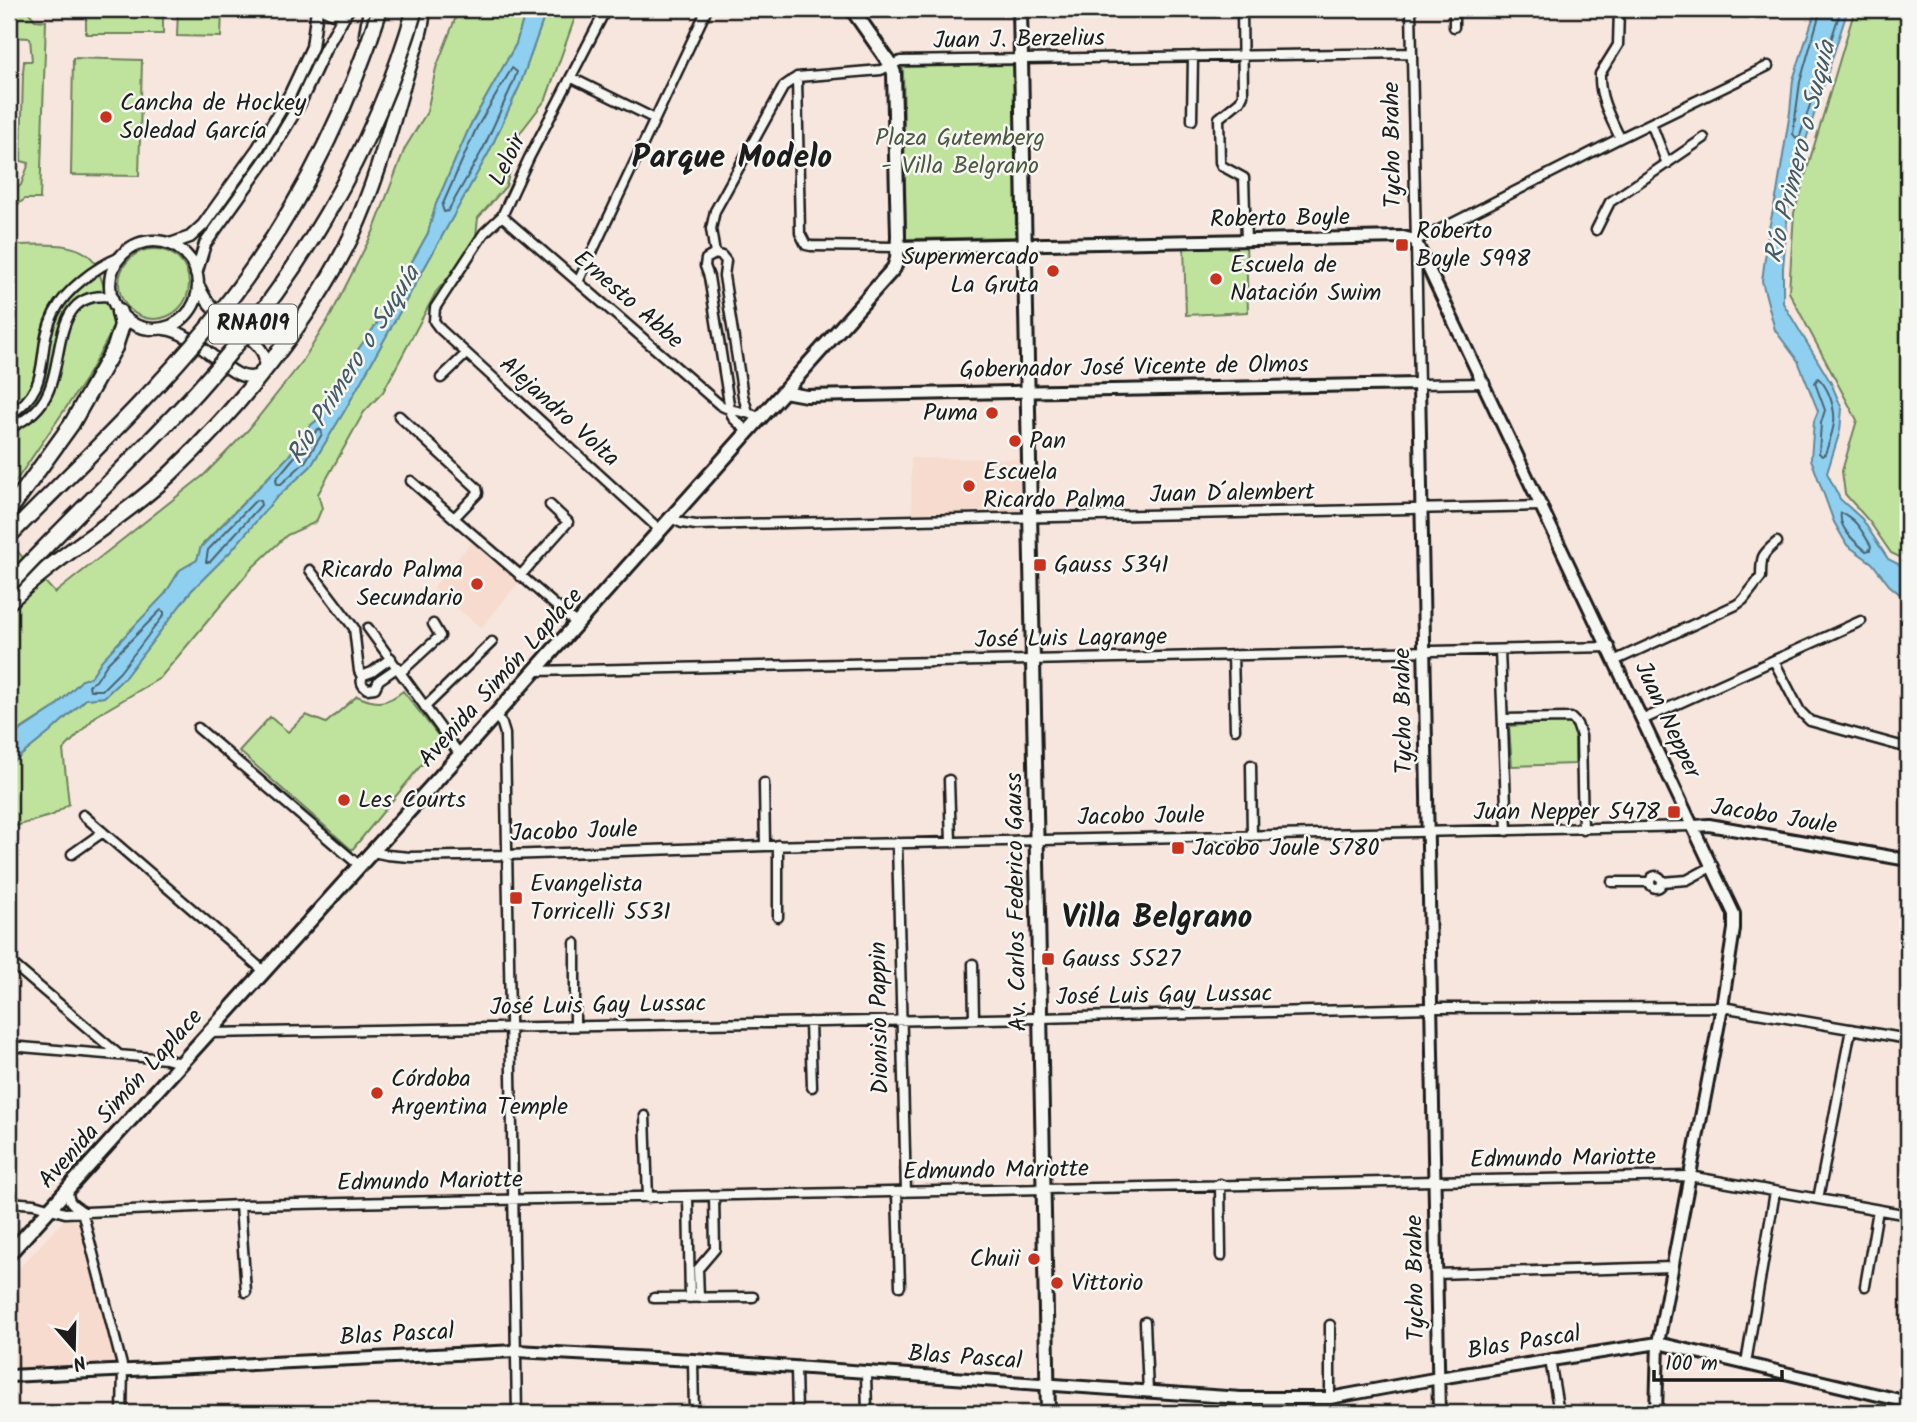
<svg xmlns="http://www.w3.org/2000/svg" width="1917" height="1422" font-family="Kalam,sans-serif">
  <rect width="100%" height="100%" fill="#f7e6dd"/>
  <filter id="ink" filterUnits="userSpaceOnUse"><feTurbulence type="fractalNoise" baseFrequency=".0143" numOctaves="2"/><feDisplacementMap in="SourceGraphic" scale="14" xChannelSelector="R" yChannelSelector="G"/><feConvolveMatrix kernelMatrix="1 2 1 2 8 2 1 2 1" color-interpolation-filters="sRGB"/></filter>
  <g filter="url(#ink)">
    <path fill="#f7dbce" d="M 911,458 L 1026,459 L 1027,513 L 912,517 Z
      M 473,540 L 521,580 L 481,628 L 433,588 Z
      M 76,1219 L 119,1365 L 9,1370 L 9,1279 L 63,1221 Z"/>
    <path fill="#bfe39d" stroke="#6e805c" stroke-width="2" d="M 9,9 L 26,9 L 35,20 L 46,21 L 40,199 L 25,199 L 9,211 L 9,195 L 21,185 L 29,163 L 21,161 L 23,73 L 24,61 L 32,61 L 30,38 L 9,37 Z
      M 86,9 L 163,9 L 163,34 L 86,34 Z
      M 178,9 L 222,9 L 221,37 L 177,36 Z
      M 459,9 L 526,9 L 516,44 L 470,126 L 436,204 L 428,233 L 381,318 L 357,351 L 322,416 L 310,426 L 288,457 L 201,546 L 197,560 L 180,570 L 165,594 L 102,660 L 91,677 L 82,680 L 54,708 L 18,731 L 9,748 L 9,542 L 55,593 L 204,475 L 248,430 L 302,362 L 331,315 L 373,232 L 405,148 L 427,112 L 436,68 Z
      M 545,9 L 578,9 L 546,99 L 520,133 L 506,186 L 478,218 L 475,245 L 436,292 L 383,392 L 364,412 L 318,494 L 322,508 L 316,522 L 287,535 L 252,568 L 160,678 L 96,716 L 63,750 L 69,804 L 53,815 L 9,828 L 9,765 L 49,733 L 86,699 L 104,697 L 125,677 L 192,590 L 231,551 L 275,499 L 311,466 L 345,410 L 489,152 L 520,85 L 544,17 Z
      M 1855,9 L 1908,9 L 1908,561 L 1891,553 L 1869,521 L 1845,494 L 1842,471 L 1857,420 L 1789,292 L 1794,213 Z
      M 73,58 L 142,60 L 139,176 L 71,175 Z
      M 1014,65 L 1016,237 L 906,239 L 903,67 Z
      M 1246,243 L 1248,312 L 1186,315 L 1184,245 Z
      M 9,245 C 36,246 82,237 97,266 L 116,324 L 85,380 L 9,491 Z
      M119 284a35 35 0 1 1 70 0a35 35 0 1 1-70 0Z
      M 403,691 L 440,738 L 440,742 L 352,850 L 239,751 L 270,717 L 288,732 L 306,715 L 326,723 L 357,696 C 376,705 387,704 403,691 Z
      M 1568,722 L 1575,731 L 1575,764 L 1512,766 L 1509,726 Z"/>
    <path fill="#8fd0f0" stroke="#61889b" stroke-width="2" d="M 526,9 L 545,9 L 544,17 L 520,85 L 489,152 L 345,410 L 311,466 L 275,499 L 231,551 L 192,590 L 125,677 L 104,697 L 86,699 L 49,733 L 9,765 L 9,748 L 18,732 L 54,708 L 82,680 L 91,677 L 102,660 L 165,594 L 180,570 L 197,560 L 201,547 L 288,457 L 310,426 L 322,416 L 357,351 L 381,318 L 428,233 L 436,204 L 470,126 L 516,44 Z
      M 1816,9 L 1848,9 L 1804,146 L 1788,210 L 1783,268 L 1783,303 L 1831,383 L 1842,409 L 1840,431 L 1827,473 L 1840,499 L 1862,519 L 1888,559 L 1908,569 L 1908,601 L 1889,585 L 1872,563 L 1847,545 L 1834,522 L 1811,459 L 1814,421 L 1818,411 L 1798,361 L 1775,330 L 1762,281 L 1769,228 L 1777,193 L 1790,112 L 1793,80 Z"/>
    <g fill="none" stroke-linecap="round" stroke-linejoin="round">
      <path stroke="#4a6471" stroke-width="2" d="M 1821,9 L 1800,82 L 1793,134 L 1796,138 L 1800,136 L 1841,9
        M 512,68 L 517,72 L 513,83 L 483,149 L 448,211 L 444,212 L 442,206 L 476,129 Z
        M 1818,378 C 1823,382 1825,386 1828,392 C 1839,418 1834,428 1825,454 L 1822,456 L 1819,453 L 1821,423 L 1825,410 L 1815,383 Z
        M 318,429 L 321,430 L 322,434 L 305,462 L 281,484 L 277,484 L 276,479 Z
        M 256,500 L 260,501 L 261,505 L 210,562 L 206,562 L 208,550 Z
        M 1841,513 C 1856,518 1863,533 1871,546 L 1870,550 L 1866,551 C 1855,542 1838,528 1841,513 Z
        M 161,610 L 164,612 L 164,615 L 120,672 L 102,690 L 90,690 L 89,685 L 96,681 L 107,664 Z"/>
      <g stroke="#1c1c1c" stroke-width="13">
        <path id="minor" d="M 606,9 L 529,158 L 502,216 L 484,233 L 435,308 L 434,321 L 440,329 L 660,530
          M 1242,9 L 1243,95 L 1240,101 L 1219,118 L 1220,162 L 1222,166 L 1244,178 L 1246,241
          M 1411,9 L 1419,384 L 1485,383
          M 1454,9 L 1454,27
          M 1619,9 L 1618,45 L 1600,74 C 1599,98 1610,117 1620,138
          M 797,77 L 800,233 L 806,245 L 811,246 L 898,247
          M 572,78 L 655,119
          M 1192,120 L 1193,56
          M 1651,123 L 1667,164
          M 502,216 L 720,405 C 733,413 747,410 760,418
          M 1596,230 L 1610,202 L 1704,138
          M 1415,240 L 1433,233 L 1620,138 L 1768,66
          M 715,254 L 711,229 L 715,211 L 784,86 L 797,77 L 881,70 L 900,61 L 1412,53
          M 578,282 L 707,9
          M 441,378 L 466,354
          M 9,415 C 55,387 34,352 54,313 C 66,289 96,267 120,257
          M 399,416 L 477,488 L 478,493 L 455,517
          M 9,428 C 25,421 41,409 48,392 C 65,356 52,288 113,297
          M 748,432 L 733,418 L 730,410 L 709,277 L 705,266 L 706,259 L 715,254 L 722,256 L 726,261 L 724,276 L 743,396 L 748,412
          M 411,481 L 577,624
          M 671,518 L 682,523 L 696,525 L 1543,506
          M 310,570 L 354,628 L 359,671 L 362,677
          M 520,576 L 568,522 L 550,505
          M 368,628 L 460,755
          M 1500,650 L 1507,831
          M 1233,655 L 1235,729
          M 391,658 L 372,672 L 364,675 C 360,680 361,685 367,689 L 375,688 L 379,680 L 398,667
          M 1616,660 L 1736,605 L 1743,600 L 1761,577 C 1761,557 1761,555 1777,542
          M 1774,661 L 1800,711 L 1810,721 L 1908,748
          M 535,671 L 1610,647
          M 401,672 L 440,636 L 433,624
          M 425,707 L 492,642
          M 495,715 L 502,724 L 505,734 L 517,1413
          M 1503,719 L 1571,718 L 1577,724 L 1581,736 L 1583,830
          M 1644,719 L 1861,621
          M 198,728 L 360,866
          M 1251,765 L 1252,836
          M 949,780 L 951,842
          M 764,783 L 765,846
          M 83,815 L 265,972
          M 897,843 L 906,1192
          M 778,845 L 778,917
          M 373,852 L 387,855 L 410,857 L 506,855 L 765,846 L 1694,826
          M 72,854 L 103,832
          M1650 882a6 6 0 1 1 12 0a6 6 0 1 1-12 0Z
          M 1612,882 L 1650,882
          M 1662,882 L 1687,880 L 1713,866
          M 9,961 L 118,1054
          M 973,964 L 974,1019
          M 810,1022 L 812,1087
          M 575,1026 L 575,943
          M 209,1033 L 1040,1018 L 1431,1008 L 1722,1007 L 1908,1039
          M 9,1046 L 166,1059 L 180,1063
          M 645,1116 L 648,1198
          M 1220,1184 L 1221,1256
          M 69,1189 C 66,1201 73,1205 82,1211
          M 897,1193 L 900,1286
          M 688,1197 L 690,1298
          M 1818,1199 L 1851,1029
          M 9,1202 L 34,1204 L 65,1213 L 240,1205 L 1689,1176 L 1908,1215
          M 240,1205 L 246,1292
          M 82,1211 L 123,1369 L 122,1413
          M 1436,1274 L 1672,1267
          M 1865,1286 L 1878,1210
          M 654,1298 L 753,1297
          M 699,1298 L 698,1269 L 715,1249 L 714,1196
          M 1145,1322 L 1148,1392
          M 693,1360 L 694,1413
          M 1550,1360 L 1559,1413
          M 1746,1363 L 1775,1192
          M 796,1368 L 797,1413
          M 866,1373 L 867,1413
          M 1241,1398 L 1242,1413
          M 1330,1398 L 1330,1325"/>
      </g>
      <g stroke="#1c1c1c" stroke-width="15">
        <path id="tertiary" d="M 324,9 L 333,13 L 349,9
          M110 285a44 44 0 1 1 88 0a44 44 0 1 1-88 0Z
          M 170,244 L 190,237 L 203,225 L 258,148 L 290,94 L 312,47 L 317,9
          M 196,274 L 205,244 L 269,155 L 299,105 L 325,49 L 348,9
          M 164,329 C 202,332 234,393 262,373 C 264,367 266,362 264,356 C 257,334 212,320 200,288"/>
      </g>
      <g stroke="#1c1c1c" stroke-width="16">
        <path id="secondary" d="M 898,247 L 1403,237 L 1415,240 L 1734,914 L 1734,929 L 1722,1007 L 1658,1343 L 1656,1413
          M 784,392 L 806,396 L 1419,384 L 1439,1413
          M 1694,826 L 1709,825 L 1908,860
          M 9,1376 L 516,1351 L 693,1360 L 1241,1398 L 1330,1398 L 1439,1378 L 1658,1343 L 1908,1402"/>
      </g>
      <g stroke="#1c1c1c" stroke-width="18">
        <path id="primary" d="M 1020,9 L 1048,1413
          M 9,1254 L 456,759 L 894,268 L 897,259 L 898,236 L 894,73 L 891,65 L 852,9"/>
      </g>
      <g stroke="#1c1c1c" stroke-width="19">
        <path id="motorway" d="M 367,35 L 371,9
          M 9,511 L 71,425 L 115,347 L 122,325 L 119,312
          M 9,602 C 58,554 120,521 171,473 C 236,411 312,318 351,237 C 373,190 387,141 401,91 C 408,65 421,36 423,9"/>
      </g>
      <use href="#minor" stroke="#f6f6f2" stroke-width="8"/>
      <use href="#tertiary" stroke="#f6f6f2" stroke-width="10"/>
      <use href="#secondary" stroke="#f6f6f2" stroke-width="10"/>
      <use href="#primary" stroke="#f6f6f2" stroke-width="12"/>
      <use href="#motorway" stroke="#f6f6f2" stroke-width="14"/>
      <g stroke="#1c1c1c" stroke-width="19" stroke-linecap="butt">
        <path id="motorway-bridge" d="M 9,536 C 77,467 148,400 210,325 C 287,231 343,124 380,9
          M 9,585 C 70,519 136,458 197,391 C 296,281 374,152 415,9"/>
      </g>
      <use href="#motorway-bridge" stroke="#f6f6f2" stroke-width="14"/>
    </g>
  </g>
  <g fill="#c8321e" stroke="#f6f6f2" stroke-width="2.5">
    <circle cx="106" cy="117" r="7"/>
    <rect x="1395" y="238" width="14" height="14" rx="3.5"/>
    <circle cx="1053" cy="271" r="7"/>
    <circle cx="1216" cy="279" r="7"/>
    <circle cx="992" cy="413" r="7"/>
    <circle cx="1015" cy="441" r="7"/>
    <circle cx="969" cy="486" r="7"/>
    <rect x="1033" y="558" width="14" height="14" rx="3.5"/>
    <circle cx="477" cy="584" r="7"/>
    <circle cx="344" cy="800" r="7"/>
    <rect x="1667" y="805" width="14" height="14" rx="3.5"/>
    <rect x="1171" y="841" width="14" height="14" rx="3.5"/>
    <rect x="509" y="891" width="14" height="14" rx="3.5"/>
    <rect x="1041" y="952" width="14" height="14" rx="3.5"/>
    <circle cx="377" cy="1093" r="7"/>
    <circle cx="1034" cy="1259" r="7"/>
    <circle cx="1057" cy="1283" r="7"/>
  </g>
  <g text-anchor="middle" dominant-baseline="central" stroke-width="5" stroke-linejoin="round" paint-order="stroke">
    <rect fill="#f6f6f2" stroke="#5d5d5c" stroke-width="2" x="209" y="304.5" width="88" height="39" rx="5"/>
    <g font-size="23" font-weight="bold" fill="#1c1c1c">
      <text x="253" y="324">RNA019</text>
    </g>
    <g font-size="24" fill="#1c1c1c" stroke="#f6f6f2">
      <text transform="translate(1019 40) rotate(-1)">Juan J. Berzelius</text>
      <text transform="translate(1393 145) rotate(-91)">Tycho Brahe</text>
      <text transform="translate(508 160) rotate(-64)">Leloir</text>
      <text transform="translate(1280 219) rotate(-1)">Roberto Boyle</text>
      <text transform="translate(628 300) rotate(41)">Ernesto Abbe</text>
      <text transform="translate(1134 368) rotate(-1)">Gobernador José Vicente de Olmos</text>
      <text transform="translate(559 412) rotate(42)">Alejandro Volta</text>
      <text transform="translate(1232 494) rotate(-1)">Juan D´alembert</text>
      <text transform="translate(1071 639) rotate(-1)">José Luis Lagrange</text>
      <text transform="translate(501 678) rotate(-48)">Avenida Simón Laplace</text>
      <text transform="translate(1404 711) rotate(-91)">Tycho Brahe</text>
      <text transform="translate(1667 720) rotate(65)">Juan Nepper</text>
      <text transform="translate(1141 817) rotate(-1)">Jacobo Joule</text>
      <text transform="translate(1774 817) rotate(9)">Jacobo Joule</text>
      <text transform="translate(574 832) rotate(-2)">Jacobo Joule</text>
      <text transform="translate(1017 902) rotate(-91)">Av. Carlos Federico Gauss</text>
      <text transform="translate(1164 996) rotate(-1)">José Luis Gay Lussac</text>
      <text transform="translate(598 1006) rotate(-1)">José Luis Gay Lussac</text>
      <text transform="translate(880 1018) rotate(-91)">Dionisio Pappin</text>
      <text transform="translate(121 1099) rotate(-48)">Avenida Simón Laplace</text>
      <text transform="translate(1563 1159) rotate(-1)">Edmundo Mariotte</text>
      <text transform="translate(996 1171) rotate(-1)">Edmundo Mariotte</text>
      <text transform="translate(430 1182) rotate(-1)">Edmundo Mariotte</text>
      <text transform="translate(1416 1278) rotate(-91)">Tycho Brahe</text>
      <text transform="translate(397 1335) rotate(-3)">Blas Pascal</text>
      <text transform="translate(1524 1343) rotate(-9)">Blas Pascal</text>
      <text transform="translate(965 1358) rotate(4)">Blas Pascal</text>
    </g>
    <g font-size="24" fill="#1c1c1c" stroke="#f6f6f2" text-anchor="start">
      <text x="120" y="103">Cancha de Hockey<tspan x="120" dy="28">Soledad García</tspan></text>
      <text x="1416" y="231">Roberto<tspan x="1416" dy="28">Boyle 5998</tspan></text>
      <text x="1039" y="257" text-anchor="end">Supermercado<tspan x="1039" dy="28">La Gruta</tspan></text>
      <text x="1230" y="265">Escuela de<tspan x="1230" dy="28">Natación Swim</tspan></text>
      <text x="978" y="413" text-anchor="end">Puma</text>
      <text x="1029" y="441">Pan</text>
      <text x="983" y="472">Escuela<tspan x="983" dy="28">Ricardo Palma</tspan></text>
      <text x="1054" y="565">Gauss 5341</text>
      <text x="463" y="570" text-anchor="end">Ricardo Palma<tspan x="463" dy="28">Secundario</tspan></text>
      <text x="358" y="800">Les Courts</text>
      <text x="1660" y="812" text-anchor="end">Juan Nepper 5478</text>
      <text x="1192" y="848">Jacobo Joule 5780</text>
      <text x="530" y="884">Evangelista<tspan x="530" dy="28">Torricelli 5531</tspan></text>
      <text x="1062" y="959">Gauss 5527</text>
      <text x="391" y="1079">Córdoba<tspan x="391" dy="28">Argentina Temple</tspan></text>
      <text x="1020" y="1259" text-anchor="end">Chuii</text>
      <text x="1071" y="1283">Vittorio</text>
    </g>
    <g font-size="24" fill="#4d5843" stroke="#f6f6f2">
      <text x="960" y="138">Plaza Gutemberg<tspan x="960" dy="28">- Villa Belgrano</tspan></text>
    </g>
    <g font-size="26" font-style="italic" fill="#445b66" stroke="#f6f6f2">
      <text transform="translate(1801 152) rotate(-76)">Río Primero o Suquía</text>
      <text transform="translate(354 365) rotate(-58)">Río Primero o Suquía</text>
    </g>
    <g font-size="32" font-weight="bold" fill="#1c1c1c" stroke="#f6f6f2">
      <text x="732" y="158">Parque Modelo</text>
      <text x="1157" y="918">Villa Belgrano</text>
    </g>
  </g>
  <rect width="1917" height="1422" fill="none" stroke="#f6f6f2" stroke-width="35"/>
  <rect x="18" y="18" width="1882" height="1387" fill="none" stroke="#1c1c1c" stroke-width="2.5" filter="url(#ink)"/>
  <g transform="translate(74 1348) rotate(160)" stroke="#f6f6f2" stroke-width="5" paint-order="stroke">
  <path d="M0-5L12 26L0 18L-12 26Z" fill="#1c1c1c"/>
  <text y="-10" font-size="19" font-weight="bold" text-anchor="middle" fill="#1c1c1c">N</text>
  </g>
  <path d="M1654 1370v10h128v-10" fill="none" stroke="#1c1c1c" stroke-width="3.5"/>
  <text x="1665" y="1370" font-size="21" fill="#1c1c1c" stroke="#f6f6f2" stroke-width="5" paint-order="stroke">100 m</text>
</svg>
